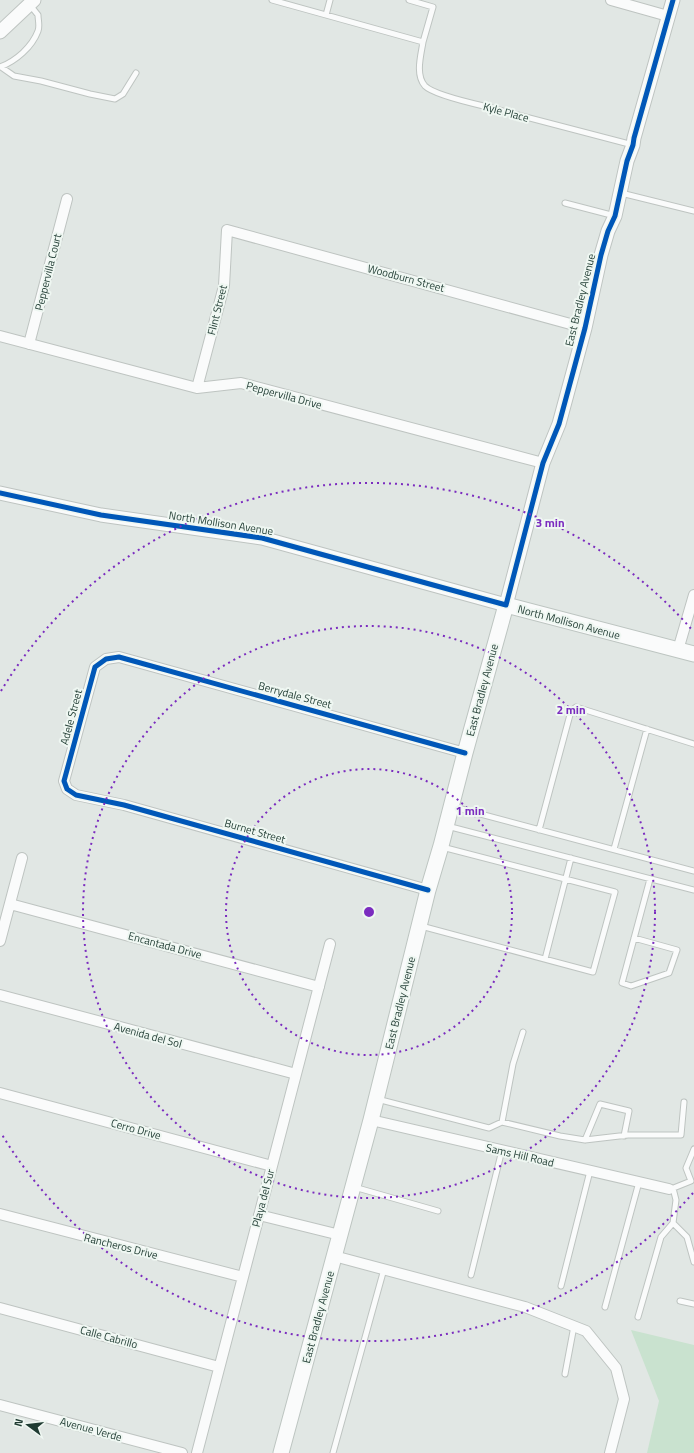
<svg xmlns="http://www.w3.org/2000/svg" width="694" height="1453" font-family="'Titillium Web',sans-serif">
  <rect width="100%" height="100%" fill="#e1e7e4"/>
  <path fill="#c9e2cf" d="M 631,1330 L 694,1345 L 694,1453 L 647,1453 L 659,1401 Z"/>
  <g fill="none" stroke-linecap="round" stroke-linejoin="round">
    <g stroke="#bec4c1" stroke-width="7">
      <path id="service" d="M 272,0 L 423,42 L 433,7 L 409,0
        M 326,15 L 330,0
        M 423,42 C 421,55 415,75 425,86 C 434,95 475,104 488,107 C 536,120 584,132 633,145
        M 0,67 C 16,61 32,47 38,31 C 40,26 38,20 38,15 L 30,5
        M 1,67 L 14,76 L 41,81 L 90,94 L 115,99 L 123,94 L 136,73
        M 621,193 L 694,211
        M 565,203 L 615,216
        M 454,807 L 694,871
        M 447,826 L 694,890
        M 539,830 L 571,711 L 576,707 L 694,744
        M 614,849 L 647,729
        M 421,926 L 593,972 L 615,892 L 442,847
        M 634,938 L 677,950 L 669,973 L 631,986 L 622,983 L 650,879
        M 545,959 L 571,858
        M 377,1099 L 489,1128 L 502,1122 L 560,1136 L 585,1140 L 628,1135 L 681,1135 L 684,1102
        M 502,1122 L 513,1064 L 523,1032
        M 585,1140 L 600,1104 L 629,1111 L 624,1136
        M 354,1187 L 438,1211
        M 671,1189 L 691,1181 L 686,1168 L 694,1149
        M 673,1223 L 687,1237 L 694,1262
        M 471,1275 L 502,1150
        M 561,1286 L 590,1171
        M 680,1301 L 694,1304
        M 605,1307 L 639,1182
        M 638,1317 L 661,1237 L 673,1223 L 676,1200 L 673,1188
        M 565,1374 L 574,1326
        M 333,1453 L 384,1269"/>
    </g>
    <g stroke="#bec4c1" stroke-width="12">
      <path id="minor" d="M 611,0 L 668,16
        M 0,336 L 197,388 L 241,383 L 543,463
        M 29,344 L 67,199
        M 197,388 L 224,286 L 227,230 L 585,328
        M 678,650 L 694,595
        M 428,890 L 124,805 L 76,795 L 67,789 L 64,781 L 95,667 L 106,659 L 119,657 L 465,753
        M 10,904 L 319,987
        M 0,941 L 22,858
        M 0,995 L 296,1074
        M 0,1093 L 272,1166
        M 371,1120 L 669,1189
        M 0,1214 L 243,1277
        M 259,1215 L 340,1235
        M 334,1256 L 525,1307 L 586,1331 L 616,1368 L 624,1399 L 610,1453
        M 0,1308 L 219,1367
        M 0,1405 L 182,1453
        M 197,1453 L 330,944"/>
    </g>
    <g stroke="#bec4c1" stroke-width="15">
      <path id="tertiary" d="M 0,32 L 34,0
        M 0,493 L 101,515 L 262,538 L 506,605 L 543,463 L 559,424 L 585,328 L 601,255 L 608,231 L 615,216 L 627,161 L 633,145 L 634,138 L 673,0"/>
    </g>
    <g stroke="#bdc5c1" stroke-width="17">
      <path id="secondary" d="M 281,1453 L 371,1120 L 428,890 L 441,846 L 465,753 L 506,605 L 694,654"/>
    </g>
    <use href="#service" stroke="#fafbfb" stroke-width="5"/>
    <use href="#minor" stroke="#fafbfb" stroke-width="10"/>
    <use href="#tertiary" stroke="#fafbfb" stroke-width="13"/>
    <use href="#secondary" stroke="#fafbfb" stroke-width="15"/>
    <g stroke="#eff7f2" stroke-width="8">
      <path id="cycleway" d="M 0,493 L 101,515 L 262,538 L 506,605 L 543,463 L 559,424 L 585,328 L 601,255 L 608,231 L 615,216 L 627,161 L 633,145 L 634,138 L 673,0
        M 428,890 L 124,805 L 76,795 L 67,789 L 64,781 L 95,667 L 106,659 L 119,657 L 465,753"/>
    </g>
    <use href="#cycleway" stroke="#0057b8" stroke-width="5"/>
  </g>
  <g fill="none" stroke="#7b2cbf" stroke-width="2" stroke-dasharray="2 4">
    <circle cx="369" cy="912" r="143"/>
    <circle cx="369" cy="912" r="286"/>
    <path d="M693 1193A429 429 0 0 1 1 1133M1 691A429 429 0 0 1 693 631"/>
  </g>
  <g text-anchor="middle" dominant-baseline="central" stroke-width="4" stroke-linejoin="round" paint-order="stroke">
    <g font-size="11" fill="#1f3b32" stroke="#eff7f2">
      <text transform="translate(506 112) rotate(15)">Kyle Place</text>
      <text transform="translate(48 272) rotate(-76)">Peppervilla Court</text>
      <text transform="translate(406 278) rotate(15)">Woodburn Street</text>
      <text transform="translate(580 300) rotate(-76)">East Bradley Avenue</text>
      <text transform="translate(217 310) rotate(-76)">Flint Street</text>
      <text transform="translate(284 395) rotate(15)">Peppervilla Drive</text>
      <text transform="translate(221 523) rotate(9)">North Mollison Avenue</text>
      <text transform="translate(569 622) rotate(15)">North Mollison Avenue</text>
      <text transform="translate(482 690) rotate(-75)">East Bradley Avenue</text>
      <text transform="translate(295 695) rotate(15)">Berrydale Street</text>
      <text transform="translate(71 717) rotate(-75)">Adele Street</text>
      <text transform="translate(255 831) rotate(16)">Burnet Street</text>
      <text transform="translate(165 945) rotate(15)">Encantada Drive</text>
      <text transform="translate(400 1003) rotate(-76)">East Bradley Avenue</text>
      <text transform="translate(148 1035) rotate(15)">Avenida del Sol</text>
      <text transform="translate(136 1129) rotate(15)">Cerro Drive</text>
      <text transform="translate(520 1155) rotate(13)">Sams Hill Road</text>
      <text transform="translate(263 1198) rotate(-75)">Playa del Sur</text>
      <text transform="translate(121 1246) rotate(14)">Rancheros Drive</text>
      <text transform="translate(318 1317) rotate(-75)">East Bradley Avenue</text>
      <text transform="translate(109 1337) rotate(15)">Calle Cabrillo</text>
      <text transform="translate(91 1429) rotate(15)">Avenue Verde</text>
    </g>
  </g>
  <circle cx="369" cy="912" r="6" fill="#7b2cbf" stroke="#eff7f2" stroke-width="2"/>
  <g font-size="12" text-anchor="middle" font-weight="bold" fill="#7b2cbf" stroke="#eff7f2" stroke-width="4" stroke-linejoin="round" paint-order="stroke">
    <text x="550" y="527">3 min</text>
    <text x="571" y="714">2 min</text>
    <text x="470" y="815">1 min</text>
  </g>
  <g transform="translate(28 1425) rotate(285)" stroke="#eff7f2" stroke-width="3" paint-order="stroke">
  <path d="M0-3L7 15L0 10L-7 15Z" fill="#1f3b32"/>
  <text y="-6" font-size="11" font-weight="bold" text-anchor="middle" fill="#1f3b32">N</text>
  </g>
</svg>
